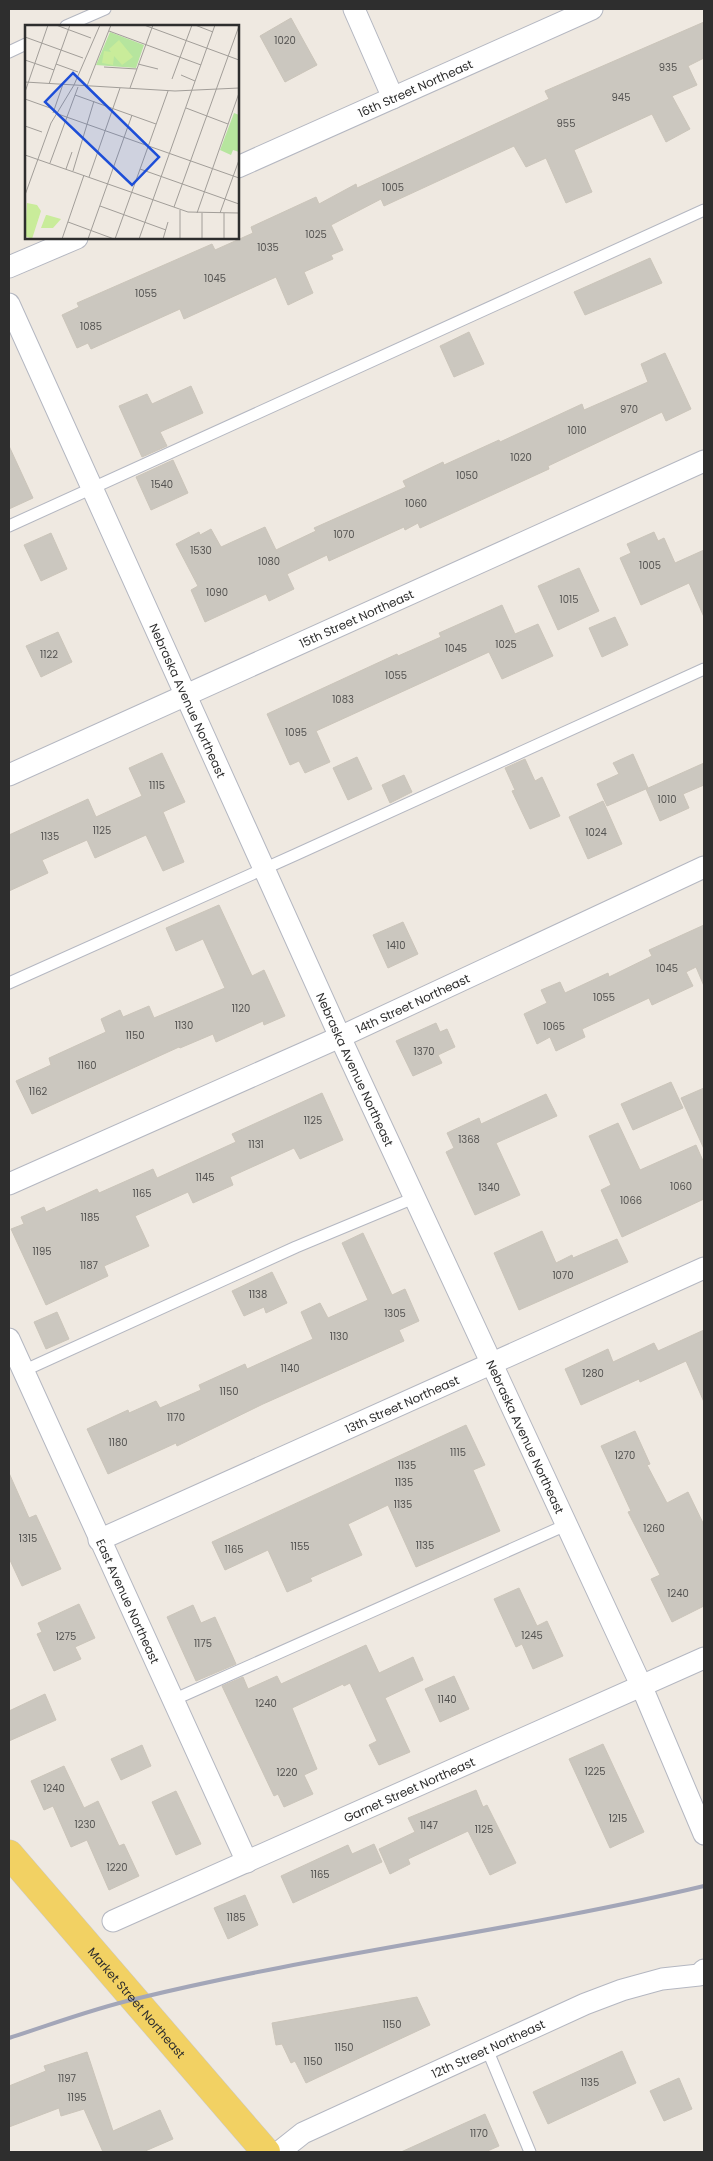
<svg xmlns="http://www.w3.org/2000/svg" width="713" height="2161" font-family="Poppins,sans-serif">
  <rect width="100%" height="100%" fill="#efe9e1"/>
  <path fill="#cbc7bf" stroke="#cbc5ba" d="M 291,18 L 317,65 L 285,82 L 260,36 Z
    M 704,22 L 704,58 L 688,66 L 697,85 L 672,96 L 690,129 L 666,142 L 652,114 L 574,150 L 592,192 L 566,203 L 546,158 L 526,167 L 514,146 L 384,206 L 381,199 L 331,225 L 343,250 L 331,255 L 333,259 L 304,272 L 313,293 L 288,305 L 276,277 L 184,319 L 180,309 L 91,349 L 88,343 L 77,348 L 62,315 L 79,307 L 77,303 L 212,244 L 215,250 L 253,233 L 251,227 L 316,197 L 319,204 L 356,184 L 357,188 L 549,99 L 545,91 Z
    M 650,258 L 662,283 L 585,315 L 574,292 Z
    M 469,332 L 484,364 L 454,377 L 440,346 Z
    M 665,353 L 691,409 L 666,421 L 662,412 L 548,466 L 549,469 L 420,528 L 418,523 L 405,530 L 404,527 L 329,561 L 327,555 L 287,574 L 294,589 L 269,601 L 266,594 L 205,622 L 191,590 L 198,586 L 176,544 L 199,532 L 200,535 L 211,529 L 221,547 L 265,527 L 276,550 L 316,531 L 314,528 L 406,487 L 403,481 L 443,462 L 444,465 L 499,440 L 500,442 L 582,404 L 584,410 L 648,382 L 641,364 Z
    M 191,386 L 203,413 L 160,432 L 167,446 L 142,457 L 119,406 L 147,394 L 152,404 Z
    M 9,446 L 33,498 L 9,509 Z
    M 173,460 L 188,493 L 151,510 L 136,477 Z
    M 654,532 L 658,541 L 664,538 L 675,563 L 704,550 L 704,617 L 689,583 L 641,605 L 620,558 L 631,553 L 627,544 Z
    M 51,533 L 67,569 L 41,581 L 24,545 Z
    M 579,568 L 599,611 L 558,630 L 538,586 Z
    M 502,605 L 515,634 L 538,624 L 553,656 L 502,679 L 489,652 L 316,731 L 330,762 L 305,773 L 299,761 L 290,765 L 267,714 L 397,654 L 398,656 L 441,637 L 439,633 Z
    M 615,617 L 628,645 L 602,657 L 589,628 Z
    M 58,632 L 72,662 L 41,677 L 26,646 Z
    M 162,753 L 185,802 L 163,812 L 184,862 L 163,871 L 146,835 L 95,858 L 87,840 L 42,860 L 48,873 L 9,891 L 9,835 L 88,799 L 96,817 L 142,796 L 129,768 Z
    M 633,754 L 648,788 L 607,806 L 597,784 L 619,774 L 613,763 Z
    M 357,757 L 372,789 L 348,800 L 333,768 Z
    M 525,759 L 535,781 L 542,777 L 560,816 L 530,829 L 512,791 L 515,790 L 505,768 Z
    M 704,763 L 704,785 L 683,794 L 689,808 L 660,821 L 646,789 Z
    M 404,775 L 412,792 L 390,803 L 382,785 Z
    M 603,801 L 622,844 L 588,859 L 569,817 Z
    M 219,905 L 252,976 L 264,970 L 285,1016 L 264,1025 L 263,1021 L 216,1042 L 213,1034 L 180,1048 L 179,1047 L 32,1114 L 16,1081 L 51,1065 L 49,1058 L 106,1032 L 101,1019 L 120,1010 L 123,1017 L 149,1006 L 154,1018 L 225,988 L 203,939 L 176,951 L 166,928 Z
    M 403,922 L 418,954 L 388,968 L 373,935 Z
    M 704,925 L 704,986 L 696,967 L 686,972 L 693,986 L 652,1005 L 649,998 L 582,1029 L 585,1037 L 556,1051 L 550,1037 L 537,1044 L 524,1014 L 547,1003 L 541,990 L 560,982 L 565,993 L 608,973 L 609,977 L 652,956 L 649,950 Z
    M 436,1023 L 440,1032 L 447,1029 L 455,1047 L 438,1055 L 442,1063 L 413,1076 L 396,1041 Z
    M 671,1082 L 683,1108 L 633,1130 L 621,1104 Z
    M 704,1088 L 704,1149 L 681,1098 Z
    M 322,1093 L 343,1140 L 300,1159 L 294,1148 L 230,1177 L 233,1185 L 193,1203 L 188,1192 L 135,1216 L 149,1246 L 104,1266 L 108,1276 L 46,1305 L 11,1229 L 24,1224 L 21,1217 L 44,1207 L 46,1212 L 97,1189 L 99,1193 L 153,1169 L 157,1178 L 236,1142 L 232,1134 Z
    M 546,1094 L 557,1116 L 496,1143 L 520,1195 L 475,1215 L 446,1152 L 454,1148 L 447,1133 L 479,1118 L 481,1124 Z
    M 618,1123 L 640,1170 L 696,1145 L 704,1163 L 704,1199 L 622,1237 L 601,1190 L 611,1185 L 589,1136 Z
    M 542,1231 L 556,1263 L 572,1255 L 573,1258 L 617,1239 L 628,1262 L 519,1310 L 494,1253 Z
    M 363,1233 L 392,1295 L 405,1289 L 419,1321 L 399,1330 L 404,1341 L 263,1404 L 177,1446 L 176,1443 L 108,1474 L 87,1429 L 128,1410 L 129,1413 L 156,1401 L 160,1408 L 201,1390 L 199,1385 L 245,1364 L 247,1369 L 313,1339 L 301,1312 L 320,1303 L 328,1318 L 368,1300 L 342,1243 Z
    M 272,1272 L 287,1303 L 266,1313 L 264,1307 L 244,1316 L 232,1291 Z
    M 57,1312 L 69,1339 L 46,1349 L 34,1322 Z
    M 704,1330 L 704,1402 L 686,1361 L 640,1382 L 639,1379 L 581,1405 L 565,1369 L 608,1349 L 613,1362 L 654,1343 L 658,1351 Z
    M 466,1425 L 485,1465 L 473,1470 L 500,1531 L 416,1567 L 388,1505 L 348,1524 L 362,1555 L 310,1578 L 312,1581 L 287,1592 L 268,1550 L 225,1570 L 212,1542 Z
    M 635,1431 L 650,1464 L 647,1465 L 667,1503 L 688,1492 L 704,1525 L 704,1606 L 672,1622 L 651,1579 L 660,1575 L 628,1512 L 631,1511 L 601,1446 Z
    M 9,1473 L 29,1518 L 36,1515 L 61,1569 L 22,1586 L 9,1558 Z
    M 519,1588 L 537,1626 L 547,1621 L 563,1656 L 533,1669 L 522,1644 L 516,1647 L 494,1599 Z
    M 79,1604 L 95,1638 L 75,1647 L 81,1659 L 54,1671 L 37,1634 L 42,1632 L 38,1623 Z
    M 193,1605 L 201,1623 L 215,1617 L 236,1664 L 196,1681 L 167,1617 Z
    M 366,1645 L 379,1673 L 413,1657 L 423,1680 L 385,1698 L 410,1752 L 379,1765 L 369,1745 L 377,1741 L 350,1683 L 344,1686 L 343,1684 L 292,1708 L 317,1769 L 304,1775 L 313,1794 L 284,1807 L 278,1794 L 274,1796 L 222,1686 L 243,1677 L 248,1689 L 277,1676 L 281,1684 Z
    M 454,1676 L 469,1709 L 440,1722 L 425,1689 Z
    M 45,1694 L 56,1720 L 9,1741 L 9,1711 Z
    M 603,1744 L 644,1832 L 610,1848 L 569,1759 Z
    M 142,1745 L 151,1766 L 121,1780 L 111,1759 Z
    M 64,1766 L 84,1808 L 98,1801 L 119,1846 L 124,1844 L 139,1876 L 109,1890 L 87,1840 L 71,1847 L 53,1806 L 44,1810 L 31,1781 Z
    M 476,1790 L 483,1807 L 487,1805 L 516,1863 L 490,1875 L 468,1831 L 408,1859 L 410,1864 L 390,1874 L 379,1849 L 415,1832 L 408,1818 Z
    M 176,1791 L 201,1844 L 176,1855 L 152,1802 Z
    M 374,1844 L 382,1862 L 293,1903 L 281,1876 L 348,1845 L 352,1854 Z
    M 245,1895 L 258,1925 L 228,1939 L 214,1908 Z
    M 417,1997 L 430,2025 L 306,2083 L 295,2061 L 291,2063 L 282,2044 L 276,2045 L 272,2023 Z
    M 622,2051 L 636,2083 L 548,2124 L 533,2092 Z
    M 87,2052 L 113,2131 L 160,2110 L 173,2139 L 143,2152 L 103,2152 L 84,2109 L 61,2116 L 59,2108 L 9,2127 L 9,2086 L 46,2071 L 44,2066 Z
    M 679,2078 L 692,2109 L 664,2121 L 650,2091 Z
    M 485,2114 L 499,2146 L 485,2152 L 401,2152 Z"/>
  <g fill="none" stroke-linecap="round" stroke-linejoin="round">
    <g stroke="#b4b7c1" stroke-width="13">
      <path id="lane" d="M 66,26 L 105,9
        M 9,52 L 26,44
        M 9,526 L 704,210
        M 9,983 L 297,854 L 704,669
        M 23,1371 L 296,1247 L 414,1198
        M 173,1700 L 566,1525
        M 487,2049 L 530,2152"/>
    </g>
    <g stroke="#b4b7c1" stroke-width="23">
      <g id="street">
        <path d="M 354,9 L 393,98"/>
        <path id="s1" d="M 238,167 L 592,9"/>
        <path d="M 9,267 L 77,238"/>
        <path id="s2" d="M 9,304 L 340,1037 L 641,1685 L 704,1834"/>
        <path id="s3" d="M 9,775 L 704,461"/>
        <path id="s4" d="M 9,1184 L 340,1037 L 704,867"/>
        <path id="s5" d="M 9,1339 L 247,1862"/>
        <path id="s6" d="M 99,1540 L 704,1268"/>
        <path id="s7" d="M 113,1921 L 704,1658"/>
        <path id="s8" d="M 279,2152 L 303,2133 L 585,2004 L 622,1990 L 662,1979 L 699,1975 L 704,1970"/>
      </g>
    </g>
    <g stroke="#c9c9c9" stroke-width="29">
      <g id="primary">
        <path id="s9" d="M 9,1854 L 266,2152"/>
      </g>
    </g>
    <use href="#lane" stroke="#fff" stroke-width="11"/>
    <use href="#street" stroke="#fff" stroke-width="21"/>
    <use href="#primary" stroke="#f2d163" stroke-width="28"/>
    <path stroke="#a3a6b8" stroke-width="4" d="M 9,2038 C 50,2025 92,2009 135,1999 C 323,1953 516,1931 704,1886"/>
  </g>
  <g text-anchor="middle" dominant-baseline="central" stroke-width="4.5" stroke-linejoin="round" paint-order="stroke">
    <g font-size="10" fill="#555452">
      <text x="285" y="40">1020</text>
      <text x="668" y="67">935</text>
      <text x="621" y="97">945</text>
      <text x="566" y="123">955</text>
      <text x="393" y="187">1005</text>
      <text x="316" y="234">1025</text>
      <text x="268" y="247">1035</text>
      <text x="215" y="278">1045</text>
      <text x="146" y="293">1055</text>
      <text x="91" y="326">1085</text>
      <text x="629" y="409">970</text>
      <text x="577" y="430">1010</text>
      <text x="521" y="457">1020</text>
      <text x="467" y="475">1050</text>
      <text x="162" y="484">1540</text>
      <text x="416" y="503">1060</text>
      <text x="344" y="534">1070</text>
      <text x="201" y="550">1530</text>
      <text x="269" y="561">1080</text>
      <text x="650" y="565">1005</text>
      <text x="217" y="592">1090</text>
      <text x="569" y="599">1015</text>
      <text x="506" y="644">1025</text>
      <text x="456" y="648">1045</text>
      <text x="49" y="654">1122</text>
      <text x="396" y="675">1055</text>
      <text x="343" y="699">1083</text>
      <text x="296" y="732">1095</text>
      <text x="157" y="785">1115</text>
      <text x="667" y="799">1010</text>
      <text x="102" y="830">1125</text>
      <text x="596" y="832">1024</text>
      <text x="50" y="836">1135</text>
      <text x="396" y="945">1410</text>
      <text x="667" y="968">1045</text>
      <text x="604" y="997">1055</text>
      <text x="241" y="1008">1120</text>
      <text x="184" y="1025">1130</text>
      <text x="554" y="1026">1065</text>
      <text x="135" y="1035">1150</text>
      <text x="424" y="1051">1370</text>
      <text x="87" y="1065">1160</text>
      <text x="38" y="1091">1162</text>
      <text x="313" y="1120">1125</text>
      <text x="469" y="1139">1368</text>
      <text x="256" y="1144">1131</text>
      <text x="205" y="1177">1145</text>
      <text x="681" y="1186">1060</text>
      <text x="489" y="1187">1340</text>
      <text x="142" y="1193">1165</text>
      <text x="631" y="1200">1066</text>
      <text x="90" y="1217">1185</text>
      <text x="42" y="1251">1195</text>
      <text x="89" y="1265">1187</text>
      <text x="563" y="1275">1070</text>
      <text x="258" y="1294">1138</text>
      <text x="395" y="1313">1305</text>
      <text x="339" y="1336">1130</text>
      <text x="290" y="1368">1140</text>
      <text x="593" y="1373">1280</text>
      <text x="229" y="1391">1150</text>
      <text x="176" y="1417">1170</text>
      <text x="118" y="1442">1180</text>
      <text x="458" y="1452">1115</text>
      <text x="625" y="1455">1270</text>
      <text x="407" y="1465">1135</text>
      <text x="404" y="1482">1135</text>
      <text x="403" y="1504">1135</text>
      <text x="654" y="1528">1260</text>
      <text x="28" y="1538">1315</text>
      <text x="425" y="1545">1135</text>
      <text x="300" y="1546">1155</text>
      <text x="234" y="1549">1165</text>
      <text x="678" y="1593">1240</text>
      <text x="532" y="1635">1245</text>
      <text x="66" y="1636">1275</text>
      <text x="203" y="1643">1175</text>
      <text x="447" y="1699">1140</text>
      <text x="266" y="1703">1240</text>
      <text x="595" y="1771">1225</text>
      <text x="287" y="1772">1220</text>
      <text x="54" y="1788">1240</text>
      <text x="618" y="1818">1215</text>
      <text x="85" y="1824">1230</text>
      <text x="429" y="1825">1147</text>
      <text x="484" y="1829">1125</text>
      <text x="117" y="1867">1220</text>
      <text x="320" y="1874">1165</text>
      <text x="236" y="1917">1185</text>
      <text x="392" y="2024">1150</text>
      <text x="344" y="2047">1150</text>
      <text x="313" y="2061">1150</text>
      <text x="67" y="2078">1197</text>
      <text x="590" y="2082">1135</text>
      <text x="77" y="2097">1195</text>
      <text x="479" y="2133">1170</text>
    </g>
    <g font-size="12" fill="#2e2e2e" stroke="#fff">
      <text stroke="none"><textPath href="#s1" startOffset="194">16th Street Northeast</textPath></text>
      <text stroke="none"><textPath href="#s3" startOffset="381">15th Street Northeast</textPath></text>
      <text stroke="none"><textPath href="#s2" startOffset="435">Nebraska Avenue Northeast</textPath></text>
      <text stroke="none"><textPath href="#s4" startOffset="442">14th Street Northeast</textPath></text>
      <text stroke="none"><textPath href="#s2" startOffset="840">Nebraska Avenue Northeast</textPath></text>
      <text stroke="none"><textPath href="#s6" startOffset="332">13th Street Northeast</textPath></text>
      <text stroke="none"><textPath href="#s2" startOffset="1245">Nebraska Avenue Northeast</textPath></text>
      <text stroke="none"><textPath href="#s5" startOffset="288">East Avenue Northeast</textPath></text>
      <text stroke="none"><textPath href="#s7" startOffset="324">Garnet Street Northeast</textPath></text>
      <text stroke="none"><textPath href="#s9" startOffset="196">Market Street Northeast</textPath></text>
      <text stroke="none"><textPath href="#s8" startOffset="234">12th Street Northeast</textPath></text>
    </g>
  </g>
  <g transform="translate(25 25)">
    <rect width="214" height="214" fill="#efe9e1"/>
    <path d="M 85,7 L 119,20 L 111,43 L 71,40 ZM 209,88 L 214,90 L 214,127 L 208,125 L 206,130 L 195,125 Z" fill="#b6e59e"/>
    <path d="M 94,15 L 108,32 L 97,40 L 89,31 L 88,40 L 77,38 L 79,26 L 86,27 L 84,24 ZM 2,178 L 12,180 L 16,186 L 7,214 L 0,211 ZM 21,190 L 22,190 L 36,194 L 28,203 L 16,203 Z" fill="#c9ec9a"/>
    <path fill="none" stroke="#a29e99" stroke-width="1" d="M 31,0 L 66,13M 119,0 L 214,35M 170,0 L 188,7M 84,6 L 176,40M 0,12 L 58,33M 0,35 L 29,45M 31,39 L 53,47M 113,39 L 133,44M 79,42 L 112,44M 156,50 L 170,56M 147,54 L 167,0M 0,57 L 150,66 L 214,63M 24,59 L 45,0M 62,61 L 86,0M 105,63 L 128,0M 0,67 L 23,0M 50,70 L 131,99M 0,74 L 28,84M 161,83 L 203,99M 28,88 L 38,59M 33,89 L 214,153M 0,101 L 17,107M 0,130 L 163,187 L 214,188M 25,138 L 53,62M 41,144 L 47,127M 115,144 L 214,179M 48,146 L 69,76M 64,152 L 95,63M 0,170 L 26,98 L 49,60 L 75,0M 75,181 L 141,205M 149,182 L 214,1M 155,185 L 155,214M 172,188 L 214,68M 177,188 L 177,214M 195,188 L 214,135M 199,188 L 199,214M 43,197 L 89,214M 37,214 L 59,150M 63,214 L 107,90M 90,214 L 143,66M 114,214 L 190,0M 138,214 L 143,197"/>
    <path fill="#1d4ed8" fill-opacity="0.15" stroke="#1d4ed8" stroke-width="2.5" d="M 48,48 L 134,132 L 107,160 L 20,77 Z"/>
    <rect width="214" height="214" fill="none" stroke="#2e2e2e" stroke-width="2.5"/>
  </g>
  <rect width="713" height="2161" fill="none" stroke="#2e2e2e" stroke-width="20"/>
</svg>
